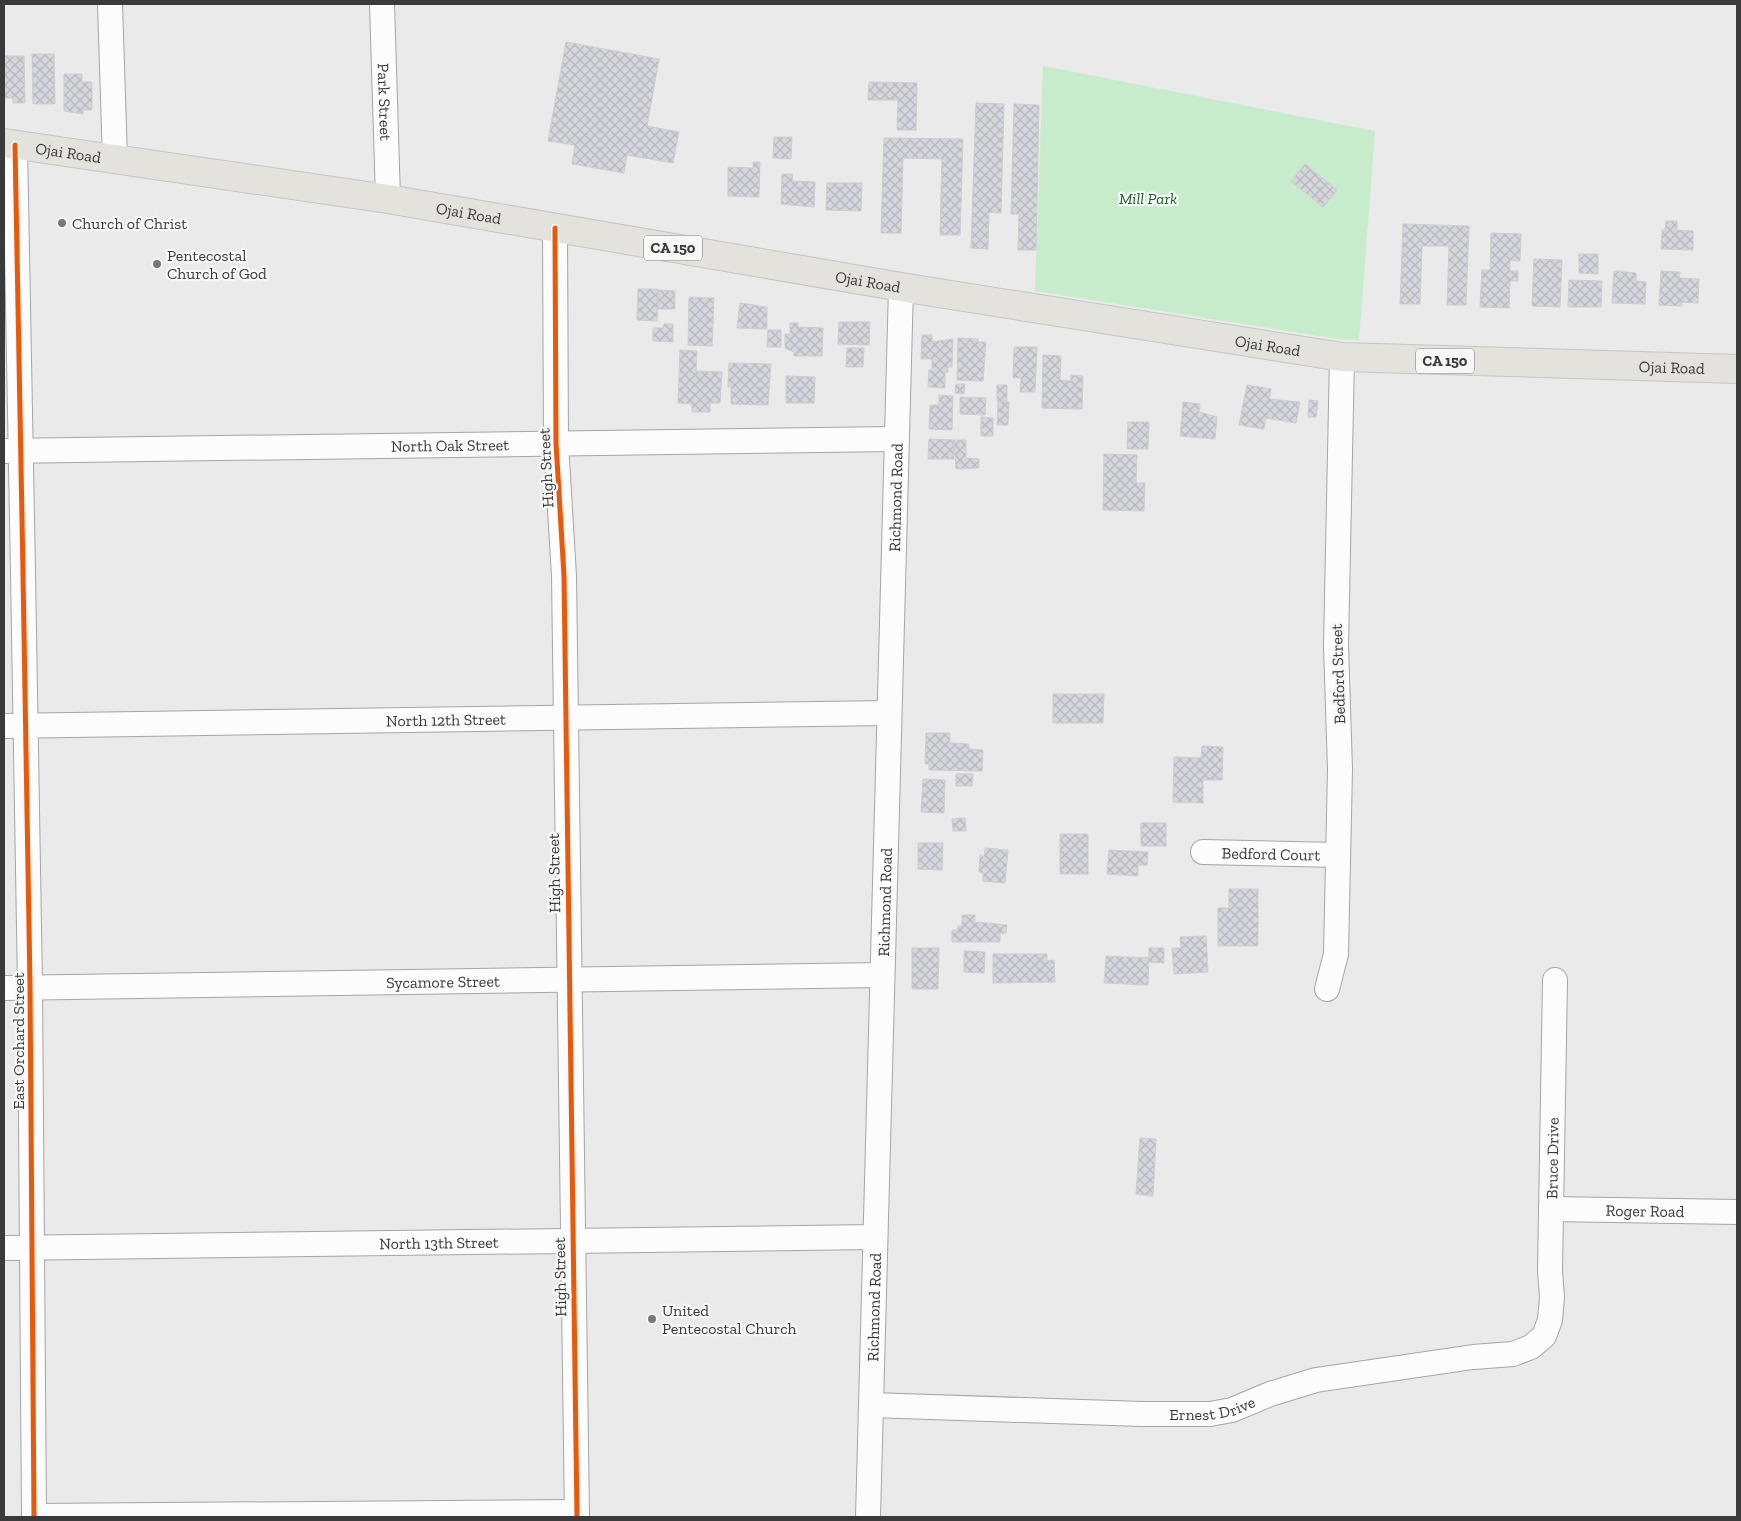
<svg xmlns="http://www.w3.org/2000/svg" width="1741" height="1521" font-family="'Zilla Slab',serif">
  <defs>
    <pattern id="building-cross-hatch" width="8" height="8" patternUnits="userSpaceOnUse" patternTransform="scale(1.25)"><rect width="8" height="8" fill="#d5d5dd"/><path d="M0 0l8 8M0 8l8-8" fill="none" stroke="#b8b8be"/></pattern>
  </defs>
  <rect width="100%" height="100%" fill="#eaeaea"/>
  <path fill="#c7eccb" d="M 1043,66 L 1375,131 L 1359,340 L 1338,339 L 1035,291 Z"/>
  <path fill="url(#building-cross-hatch)" stroke="#cdcdcd" d="M 566,42 L 659,59 L 647,126 L 679,132 L 673,163 L 627,155 L 624,173 L 572,164 L 575,145 L 548,141 Z
    M 32,54 L 54,54 L 55,104 L 33,104 Z
    M 4,56 L 24,56 L 25,103 L 13,103 L 13,98 L 4,98 Z
    M 64,74 L 82,74 L 82,82 L 92,82 L 92,110 L 83,110 L 83,114 L 64,111 Z
    M 869,82 L 917,83 L 916,130 L 897,130 L 898,100 L 868,100 Z
    M 976,103 L 1004,104 L 1001,213 L 989,212 L 988,249 L 971,248 Z
    M 1014,104 L 1039,105 L 1036,250 L 1018,250 L 1019,214 L 1011,214 Z
    M 774,137 L 792,137 L 791,159 L 773,158 Z
    M 884,138 L 963,139 L 960,235 L 940,235 L 942,159 L 903,158 L 901,233 L 881,233 Z
    M 753,162 L 760,162 L 759,197 L 728,196 L 728,167 L 753,168 Z
    M 1305,164 L 1337,190 L 1323,207 L 1291,181 Z
    M 782,174 L 793,174 L 792,181 L 815,182 L 814,207 L 781,204 Z
    M 827,183 L 862,183 L 861,211 L 826,210 Z
    M 1666,221 L 1677,221 L 1677,230 L 1693,231 L 1693,250 L 1661,249 L 1662,230 L 1665,230 Z
    M 1403,224 L 1469,226 L 1466,305 L 1447,305 L 1449,246 L 1422,246 L 1420,304 L 1400,304 Z
    M 1491,233 L 1521,234 L 1520,261 L 1510,260 L 1510,271 L 1518,271 L 1518,281 L 1510,281 L 1509,308 L 1480,307 L 1482,270 L 1490,270 Z
    M 1579,254 L 1598,254 L 1598,274 L 1579,273 Z
    M 1534,259 L 1562,260 L 1560,307 L 1532,306 Z
    M 1614,271 L 1636,273 L 1636,281 L 1646,282 L 1645,304 L 1612,303 Z
    M 1661,271 L 1680,272 L 1679,278 L 1699,279 L 1698,303 L 1682,302 L 1682,306 L 1659,305 Z
    M 1569,280 L 1602,281 L 1601,307 L 1568,307 Z
    M 638,289 L 658,289 L 657,321 L 637,320 Z
    M 658,290 L 675,291 L 675,309 L 658,309 Z
    M 689,297 L 714,298 L 712,346 L 688,345 Z
    M 740,303 L 767,307 L 767,329 L 737,328 Z
    M 839,322 L 870,322 L 869,345 L 838,344 Z
    M 790,323 L 798,323 L 798,327 L 823,328 L 822,356 L 794,356 L 794,352 L 785,348 L 785,334 L 790,334 Z
    M 664,324 L 673,324 L 673,342 L 653,341 L 653,328 L 663,328 Z
    M 768,330 L 781,330 L 781,347 L 767,347 Z
    M 922,335 L 932,335 L 932,342 L 953,339 L 952,367 L 948,367 L 948,372 L 945,372 L 945,388 L 928,387 L 929,370 L 932,370 L 932,359 L 921,359 Z
    M 958,338 L 978,339 L 978,342 L 986,342 L 983,381 L 957,380 Z
    M 1014,347 L 1037,347 L 1035,392 L 1020,392 L 1021,378 L 1013,378 Z
    M 847,348 L 864,348 L 863,367 L 846,367 Z
    M 680,350 L 697,351 L 696,371 L 722,372 L 720,403 L 710,403 L 710,412 L 692,412 L 692,404 L 678,403 Z
    M 1043,355 L 1061,356 L 1060,380 L 1071,381 L 1071,375 L 1083,376 L 1082,409 L 1042,408 Z
    M 729,363 L 771,364 L 768,405 L 731,404 L 731,387 L 728,387 Z
    M 786,376 L 815,377 L 814,403 L 786,403 Z
    M 956,384 L 965,384 L 964,394 L 955,393 Z
    M 997,385 L 1007,385 L 1007,401 L 997,401 Z
    M 1247,385 L 1271,389 L 1269,399 L 1300,402 L 1296,423 L 1266,418 L 1264,429 L 1239,425 Z
    M 939,395 L 953,396 L 952,430 L 929,429 L 930,405 L 939,405 Z
    M 960,397 L 986,398 L 985,415 L 960,414 Z
    M 1309,400 L 1318,401 L 1316,417 L 1308,417 Z
    M 998,401 L 1009,402 L 1008,425 L 997,425 Z
    M 1183,402 L 1200,404 L 1199,412 L 1217,417 L 1215,439 L 1180,436 Z
    M 981,417 L 993,418 L 993,436 L 981,436 Z
    M 1128,422 L 1149,422 L 1148,449 L 1127,449 Z
    M 929,439 L 954,440 L 954,459 L 928,459 Z
    M 954,440 L 966,440 L 966,458 L 979,459 L 979,468 L 956,469 Z
    M 1104,454 L 1137,455 L 1136,483 L 1145,483 L 1144,511 L 1103,510 Z
    M 1053,694 L 1104,694 L 1103,723 L 1053,723 Z
    M 926,733 L 950,733 L 950,743 L 969,744 L 969,749 L 983,750 L 982,771 L 929,770 L 929,764 L 925,764 Z
    M 1202,746 L 1223,747 L 1222,780 L 1203,780 L 1203,803 L 1173,802 L 1174,757 L 1201,758 Z
    M 956,774 L 973,774 L 972,786 L 956,786 Z
    M 923,779 L 945,780 L 944,813 L 921,812 Z
    M 965,818 L 966,831 L 953,831 L 952,819 Z
    M 1141,823 L 1166,823 L 1166,846 L 1141,846 Z
    M 1060,834 L 1088,834 L 1088,874 L 1060,874 Z
    M 918,843 L 943,843 L 942,870 L 918,869 Z
    M 985,848 L 1008,850 L 1005,883 L 983,881 L 983,873 L 979,872 L 980,855 L 984,857 Z
    M 1109,850 L 1148,852 L 1147,865 L 1138,865 L 1138,876 L 1107,874 Z
    M 1229,889 L 1258,889 L 1258,946 L 1218,946 L 1218,908 L 1229,908 Z
    M 962,915 L 975,915 L 975,922 L 1007,925 L 1006,933 L 1000,933 L 1000,942 L 952,942 L 952,930 L 958,930 L 958,926 L 962,926 Z
    M 1206,936 L 1208,972 L 1174,974 L 1172,948 L 1181,948 L 1180,937 Z
    M 912,948 L 939,948 L 938,989 L 912,989 Z
    M 1149,948 L 1164,948 L 1164,963 L 1149,962 Z
    M 964,951 L 985,952 L 984,973 L 964,972 Z
    M 993,954 L 1047,954 L 1047,961 L 1054,960 L 1055,982 L 993,983 Z
    M 1106,956 L 1149,958 L 1148,985 L 1104,983 Z
    M 1140,1138 L 1156,1139 L 1153,1196 L 1136,1194 Z"/>
  <g fill="none" stroke-linecap="round" stroke-linejoin="round">
    <g stroke="#a5a5a5" stroke-width="26">
      <g id="minor">
        <path d="M 110,4 L 115,160"/>
        <path id="s1" d="M 382,4 L 388,199"/>
        <path d="M 15,145 C 19,425 27,706 30,986 C 33,1163 31,1340 34,1517"/>
        <path d="M 555,228 L 556,443 L 564,576 L 577,1517"/>
        <path id="s2" d="M 4,451 L 896,439"/>
        <path id="s3" d="M 4,726 L 889,713"/>
        <path id="s4" d="M 1203,852 L 1337,855"/>
        <path id="s5" d="M 4,988 L 881,975"/>
        <path d="M 1327,989 L 1336,954 L 1340,769 L 1336,646 L 1342,357"/>
        <path id="s6" d="M 1551,1209 L 1737,1212"/>
        <path id="s7" d="M 4,1248 L 875,1237"/>
        <path id="s8" d="M 871,1405 L 1142,1414 L 1210,1414 L 1232,1410 L 1270,1394 L 1316,1380 L 1473,1357 L 1513,1354 L 1531,1347 L 1544,1336 L 1550,1320 L 1552,1297 L 1550,1271 L 1555,980"/>
        <path d="M 34,1516 L 577,1512"/>
        <path id="s9" d="M 868,1517 L 901,287"/>
      </g>
    </g>
    <g stroke="#c5c5c5" stroke-width="30">
      <g id="major">
        <path id="s10" d="M 4,143 L 388,199 L 901,287 L 1342,357 L 1737,369"/>
      </g>
    </g>
    <use href="#minor" stroke="#fcfcfc" stroke-width="24"/>
    <use href="#major" stroke="#e3e2dc" stroke-width="28"/>
    <g stroke="#f7f7f8" stroke-width="8">
      <path id="cycleway" d="M 15,145 C 19,425 27,706 30,986 C 33,1163 31,1340 34,1517
        M 555,228 L 556,443 L 564,576 L 577,1517"/>
    </g>
    <use href="#cycleway" stroke="#e8590c" stroke-width="5"/>
  </g>
  <g fill="#787878" stroke="#f7f7f8" stroke-width="2">
    <circle cx="62" cy="223" r="5"/>
    <circle cx="157" cy="264" r="5"/>
    <circle cx="652" cy="1319" r="5"/>
  </g>
  <g text-anchor="middle" dominant-baseline="central" stroke-width="4.5" stroke-linejoin="round" paint-order="stroke">
    <g fill="#f7f7f8" stroke="#737373" stroke-width="1">
      <rect x="644" y="235.5" width="58" height="25" rx="4"/>
      <rect x="1416" y="348.5" width="58" height="25" rx="4"/>
    </g>
    <g font-size="15" font-weight="bold" fill="#3a3a3a">
      <text x="673" y="248">CA 150</text>
      <text x="1445" y="361">CA 150</text>
    </g>
    <g font-size="16" fill="#3a3a3a" stroke="#f7f7f8">
      <text stroke="none"><textPath href="#s1" startOffset="98">Park Street</textPath></text>
      <text stroke="none"><textPath href="#s10" startOffset="65">Ojai Road</textPath></text>
      <text stroke="none"><textPath href="#s10" startOffset="470">Ojai Road</textPath></text>
      <text stroke="none"><textPath href="#s10" startOffset="875">Ojai Road</textPath></text>
      <text stroke="none"><textPath href="#s10" startOffset="1280">Ojai Road</textPath></text>
      <text stroke="none"><textPath href="#s10" startOffset="1685">Ojai Road</textPath></text>
      <text stroke="none"><textPath href="#s2" startOffset="446">North Oak Street</textPath></text>
      <text transform="translate(546 468) rotate(-93)">High Street</text>
      <text stroke="none"><textPath href="#s9" startOffset="1020">Richmond Road</textPath></text>
      <text transform="translate(1338 674) rotate(-92)">Bedford Street</text>
      <text stroke="none"><textPath href="#s3" startOffset="442">North 12th Street</textPath></text>
      <text stroke="none"><textPath href="#s4" startOffset="68">Bedford Court</textPath></text>
      <text transform="translate(554 873) rotate(-91)">High Street</text>
      <text stroke="none"><textPath href="#s9" startOffset="615">Richmond Road</textPath></text>
      <text stroke="none"><textPath href="#s5" startOffset="439">Sycamore Street</textPath></text>
      <text transform="translate(18 1041) rotate(-90)">East Orchard Street</text>
      <text stroke="none"><textPath href="#s8" startOffset="865">Bruce Drive</textPath></text>
      <text stroke="none"><textPath href="#s6" startOffset="94">Roger Road</textPath></text>
      <text stroke="none"><textPath href="#s7" startOffset="435">North 13th Street</textPath></text>
      <text transform="translate(560 1277) rotate(-91)">High Street</text>
      <text stroke="none"><textPath href="#s9" startOffset="210">Richmond Road</textPath></text>
      <text stroke="none"><textPath href="#s8" startOffset="342">Ernest Drive</textPath></text>
    </g>
    <g font-size="16" font-style="italic" fill="#176028" stroke="#f7f7f8">
      <text x="1148" y="198">Mill Park</text>
    </g>
    <g font-size="16" fill="#3a3a3a" stroke="#f7f7f8" text-anchor="start">
      <text x="72" y="223">Church of Christ</text>
      <text x="167" y="255">Pentecostal<tspan x="167" dy="18">Church of God</tspan></text>
      <text x="662" y="1310">United<tspan x="662" dy="18">Pentecostal Church</tspan></text>
    </g>
  </g>
  <rect width="1741" height="1521" fill="none" stroke="#3a3a3a" stroke-width="10"/>
</svg>
